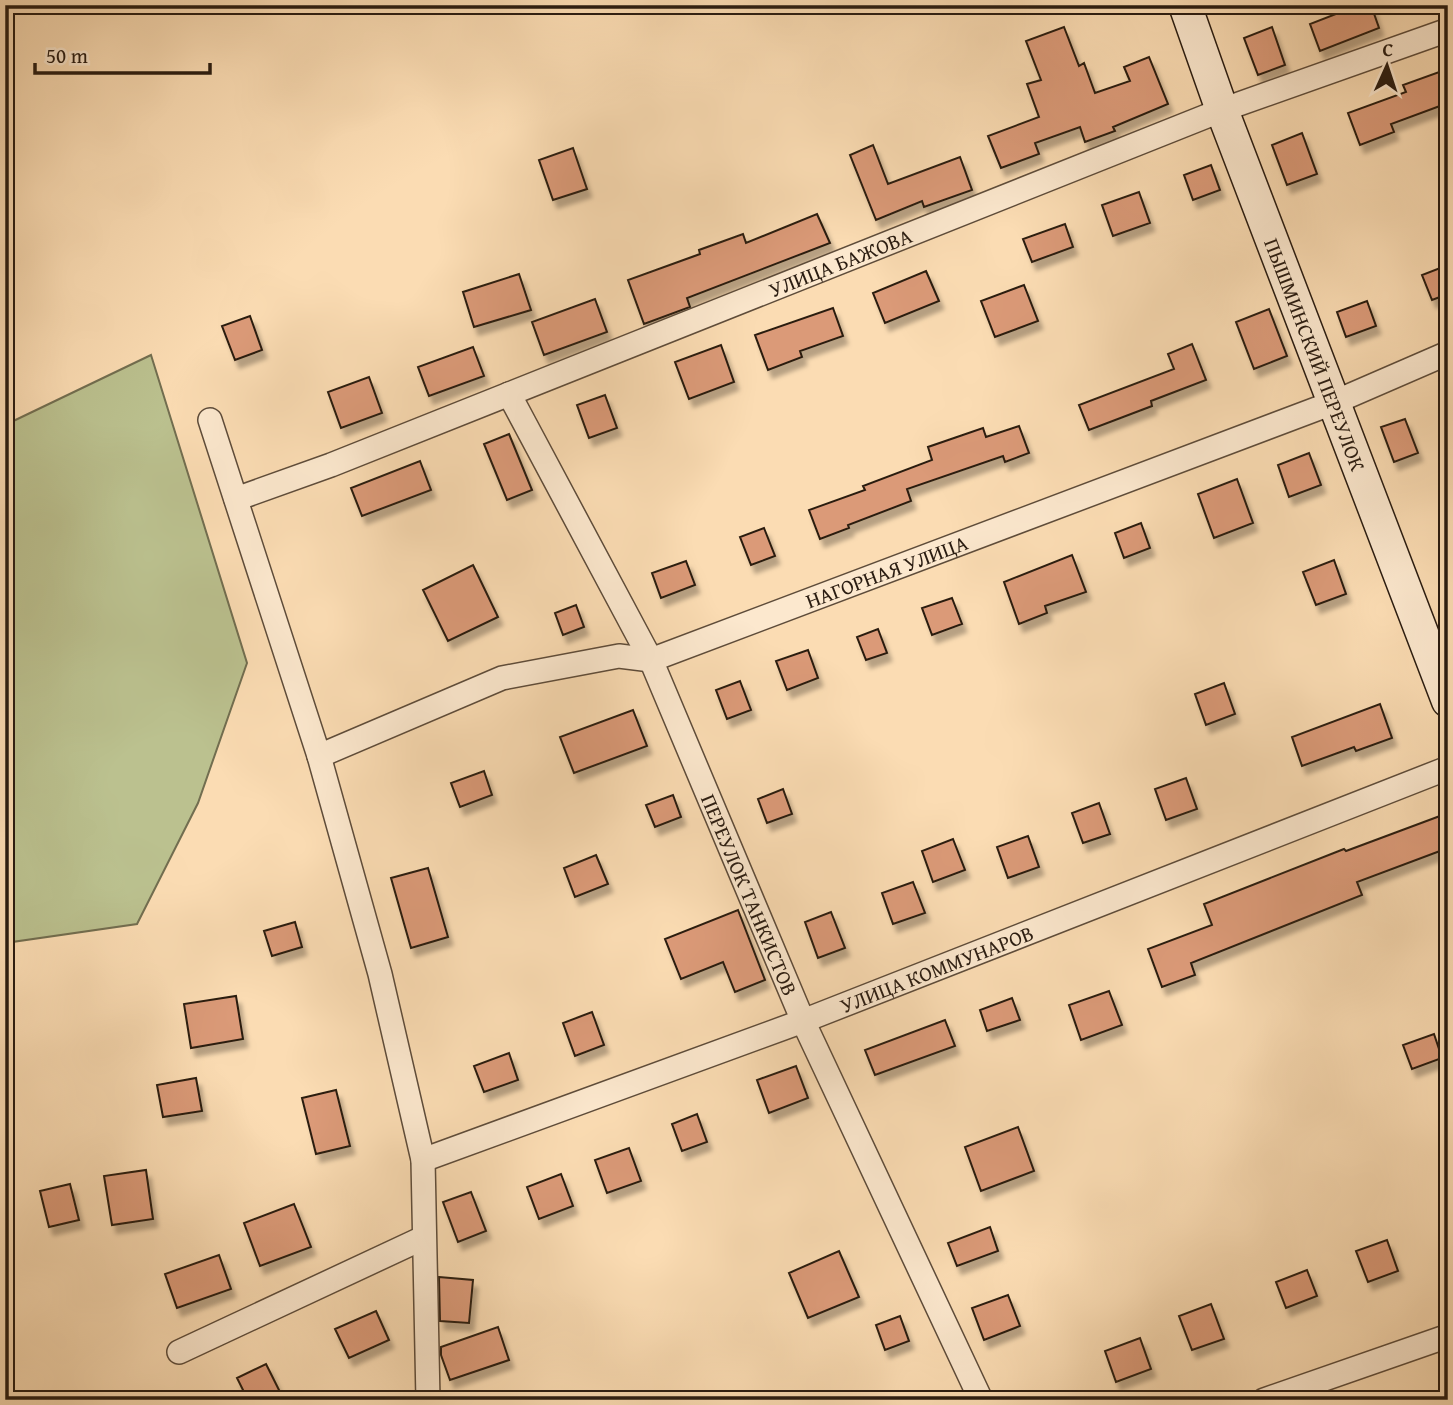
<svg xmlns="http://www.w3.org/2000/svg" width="1453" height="1405" font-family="'Gentium Book Plus',serif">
  <defs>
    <filter id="shadow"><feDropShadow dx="4.5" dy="8" stdDeviation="2" flood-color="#0004"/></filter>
  </defs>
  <rect width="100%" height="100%" fill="#fbdcb3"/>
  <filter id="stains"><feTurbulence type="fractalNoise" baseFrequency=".00286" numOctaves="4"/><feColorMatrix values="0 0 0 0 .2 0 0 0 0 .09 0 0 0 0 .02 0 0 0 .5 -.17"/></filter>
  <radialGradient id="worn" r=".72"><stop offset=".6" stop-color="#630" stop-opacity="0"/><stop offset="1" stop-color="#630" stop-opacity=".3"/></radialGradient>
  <path fill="#bbc18f" stroke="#726e50" stroke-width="2" d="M 151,355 L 247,663 L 198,803 L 137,924 L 5,943 L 5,425 Z"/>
  <path fill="#db9a78" stroke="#2a1c11" stroke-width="2" filter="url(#shadow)" d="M 1359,5 L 1371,5 L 1379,28 L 1320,51 L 1310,24 Z
    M 1064,27 L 1079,66 L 1084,63 L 1095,93 L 1130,81 L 1124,67 L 1149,57 L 1168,104 L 1113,127 L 1115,131 L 1085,142 L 1080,127 L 1035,143 L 1039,154 L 1001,168 L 988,136 L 1039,117 L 1027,84 L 1041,80 L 1026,41 Z
    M 1272,27 L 1285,65 L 1258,75 L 1244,38 Z
    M 1442,71 L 1448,87 L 1448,103 L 1391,124 L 1394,132 L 1360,145 L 1348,113 L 1406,92 L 1403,85 Z
    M 1302,133 L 1317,174 L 1287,185 L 1272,145 Z
    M 873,145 L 888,184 L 960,157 L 972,190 L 924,207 L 922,201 L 876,220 L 850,155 Z
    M 573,148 L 587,189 L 553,200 L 539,160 Z
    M 1211,165 L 1220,190 L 1193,200 L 1184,175 Z
    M 1139,192 L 1150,223 L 1113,236 L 1102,205 Z
    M 817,214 L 830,243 L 687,298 L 690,307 L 644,324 L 628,280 L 700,254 L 699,250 L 743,234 L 746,243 Z
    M 1065,224 L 1073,247 L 1032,262 L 1023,239 Z
    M 1448,265 L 1448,294 L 1432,300 L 1422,275 Z
    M 926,271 L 939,301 L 885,323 L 873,293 Z
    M 519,274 L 531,310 L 474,327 L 463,292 Z
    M 1024,285 L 1038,321 L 995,337 L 981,301 Z
    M 595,299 L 607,332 L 544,355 L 532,322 Z
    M 1367,301 L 1376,326 L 1346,337 L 1337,312 Z
    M 833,308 L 843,336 L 800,351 L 802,357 L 768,370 L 755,335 Z
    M 1269,309 L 1287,356 L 1254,369 L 1236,322 Z
    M 250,316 L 262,350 L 235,360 L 222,326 Z
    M 1192,344 L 1206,380 L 1151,401 L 1152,406 L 1089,430 L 1079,405 L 1174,369 L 1168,354 Z
    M 721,345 L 734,382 L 689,399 L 675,362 Z
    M 473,347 L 484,376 L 429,396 L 418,367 Z
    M 369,377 L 382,413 L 341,428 L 328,392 Z
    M 605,395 L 617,428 L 589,438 L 577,405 Z
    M 1405,419 L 1418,453 L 1394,462 L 1381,427 Z
    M 1019,426 L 1029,453 L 1005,462 L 1003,456 L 907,489 L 911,501 L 848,525 L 849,528 L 820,539 L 809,510 L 865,490 L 863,486 L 932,460 L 928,447 L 983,428 L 986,437 Z
    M 509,434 L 532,490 L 507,500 L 484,444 Z
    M 1309,453 L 1321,485 L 1289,497 L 1278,465 Z
    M 420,461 L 431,490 L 362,516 L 351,488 Z
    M 1237,479 L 1253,523 L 1214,538 L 1198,494 Z
    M 1141,523 L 1150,548 L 1124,558 L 1115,533 Z
    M 764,528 L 775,556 L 751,565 L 740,537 Z
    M 1072,555 L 1086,592 L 1045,606 L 1047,613 L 1019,624 L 1004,582 Z
    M 1334,560 L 1346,594 L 1316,605 L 1303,572 Z
    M 686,561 L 695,585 L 661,598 L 652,573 Z
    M 473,565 L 498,617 L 448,641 L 423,590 Z
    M 952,598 L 962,624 L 932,635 L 922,608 Z
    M 576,605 L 584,627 L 563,635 L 555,613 Z
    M 878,629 L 887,653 L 866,660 L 857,637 Z
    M 808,650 L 818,678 L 787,690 L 776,661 Z
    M 740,681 L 751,710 L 727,719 L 716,690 Z
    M 1224,683 L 1235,714 L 1206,725 L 1195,694 Z
    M 1380,704 L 1392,738 L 1356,751 L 1354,747 L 1302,766 L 1292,737 Z
    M 633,710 L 647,746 L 574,773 L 560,737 Z
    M 484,771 L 492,795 L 460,807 L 451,783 Z
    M 1186,778 L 1197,809 L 1166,820 L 1155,789 Z
    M 783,789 L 792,814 L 767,823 L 758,799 Z
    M 673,795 L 681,817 L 655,827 L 646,805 Z
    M 1099,803 L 1110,834 L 1083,843 L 1072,813 Z
    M 1448,813 L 1448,848 L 1357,882 L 1362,895 L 1191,963 L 1195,975 L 1162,987 L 1148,949 L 1212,925 L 1204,904 L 1344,849 L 1346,851 Z
    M 1028,836 L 1039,867 L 1008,878 L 997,847 Z
    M 953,839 L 965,870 L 933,882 L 922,851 Z
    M 596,855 L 608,884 L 575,897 L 564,868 Z
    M 428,868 L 448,937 L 411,948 L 391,878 Z
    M 913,882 L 925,913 L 893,924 L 882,893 Z
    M 738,910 L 765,980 L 735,992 L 723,962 L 681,979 L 665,939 Z
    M 831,912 L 845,948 L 818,958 L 805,922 Z
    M 295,922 L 302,947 L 272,956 L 264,931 Z
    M 1109,991 L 1122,1025 L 1081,1040 L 1069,1005 Z
    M 236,996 L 243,1039 L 191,1048 L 184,1004 Z
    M 1012,998 L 1020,1020 L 987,1031 L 980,1010 Z
    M 592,1012 L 604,1045 L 575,1056 L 563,1023 Z
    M 945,1020 L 955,1046 L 875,1075 L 865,1050 Z
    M 1434,1034 L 1442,1058 L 1412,1069 L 1403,1045 Z
    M 509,1053 L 518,1080 L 484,1092 L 474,1066 Z
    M 796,1066 L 808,1098 L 769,1113 L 757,1080 Z
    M 196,1078 L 202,1111 L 163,1117 L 157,1085 Z
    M 336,1090 L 350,1146 L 316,1154 L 302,1098 Z
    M 697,1114 L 707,1142 L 682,1151 L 672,1124 Z
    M 1018,1127 L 1034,1171 L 981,1191 L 965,1147 Z
    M 629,1148 L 641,1181 L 607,1193 L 595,1160 Z
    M 146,1170 L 153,1219 L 112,1225 L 104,1176 Z
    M 561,1174 L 573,1206 L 539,1219 L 527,1187 Z
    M 70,1184 L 79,1220 L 49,1227 L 40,1191 Z
    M 471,1192 L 486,1231 L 458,1242 L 443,1202 Z
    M 294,1204 L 311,1247 L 260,1266 L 244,1223 Z
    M 990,1227 L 998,1251 L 957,1266 L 948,1243 Z
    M 1387,1240 L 1398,1271 L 1368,1282 L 1356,1251 Z
    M 839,1251 L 859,1297 L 808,1318 L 789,1273 Z
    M 219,1255 L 231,1289 L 177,1308 L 165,1274 Z
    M 1307,1270 L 1317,1296 L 1286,1308 L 1276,1282 Z
    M 439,1277 L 473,1280 L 469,1323 L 440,1321 Z
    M 1008,1295 L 1020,1326 L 984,1340 L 972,1308 Z
    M 1211,1304 L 1224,1339 L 1192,1350 L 1179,1316 Z
    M 376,1311 L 389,1340 L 349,1358 L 335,1329 Z
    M 900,1316 L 909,1341 L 885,1350 L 876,1325 Z
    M 498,1327 L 509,1360 L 450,1380 L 441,1355 L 441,1347 Z
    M 1140,1338 L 1151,1369 L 1116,1382 L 1105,1351 Z
    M 266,1364 L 284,1400 L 248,1400 L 237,1378 Z"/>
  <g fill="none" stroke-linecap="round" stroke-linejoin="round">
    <g stroke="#5e4c3a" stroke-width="26">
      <g id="street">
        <path id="s1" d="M 509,394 L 651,660 L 803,1021 L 981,1400"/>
        <path d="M 210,420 L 319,756 L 380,974 L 423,1160 L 428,1400"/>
        <path id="s2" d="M 236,499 L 331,465 L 1222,110 L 1448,30"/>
        <path id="s3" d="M 319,756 L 502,678 L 619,656 L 651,660 L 1335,402 L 1448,353"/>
        <path id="s4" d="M 423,1160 L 803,1021 L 1448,768"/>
        <path d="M 179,1352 L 423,1238"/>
        <path d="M 1264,1400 L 1448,1336"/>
      </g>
    </g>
    <g stroke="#2a1c11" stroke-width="35">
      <g id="secondary">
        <path id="s5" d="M 1185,5 L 1222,110 L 1448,701"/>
      </g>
    </g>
    <use href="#street" stroke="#fce8ce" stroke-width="23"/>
    <use href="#secondary" stroke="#fce8ce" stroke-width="32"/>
  </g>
  <g text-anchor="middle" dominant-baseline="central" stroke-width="7" stroke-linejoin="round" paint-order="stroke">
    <g font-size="21" fill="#2a1c11" stroke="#fce8ce">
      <text stroke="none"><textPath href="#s2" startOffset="649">УЛИЦА БАЖОВА</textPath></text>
      <text stroke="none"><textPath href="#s5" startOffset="373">ПЫШМИНСКИЙ ПЕРЕУЛОК</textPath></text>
      <text stroke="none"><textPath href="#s3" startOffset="602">НАГОРНАЯ УЛИЦА</textPath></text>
      <text stroke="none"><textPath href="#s1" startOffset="556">ПЕРЕУЛОК ТАНКИСТОВ</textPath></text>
      <text stroke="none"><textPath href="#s4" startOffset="548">УЛИЦА КОММУНАРОВ</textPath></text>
    </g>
  </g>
  <rect width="1453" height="1405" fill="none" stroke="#fbdcb3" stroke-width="28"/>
  <rect x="7" y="7" width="1439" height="1391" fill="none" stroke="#2a1c11" stroke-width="3.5"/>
  <rect x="14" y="14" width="1425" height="1377" fill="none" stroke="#2a1c11" stroke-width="2"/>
  <g transform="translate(1387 66) rotate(3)" stroke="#fce8ce" stroke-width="5" paint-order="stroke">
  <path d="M0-5L12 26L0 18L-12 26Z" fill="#2a1c11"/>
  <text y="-10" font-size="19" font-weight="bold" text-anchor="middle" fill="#2a1c11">С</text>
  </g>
  <path d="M35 63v10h175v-10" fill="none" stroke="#2a1c11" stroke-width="3.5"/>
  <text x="46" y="63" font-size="21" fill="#2a1c11" stroke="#fce8ce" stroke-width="5" paint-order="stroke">50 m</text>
  <rect width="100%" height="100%" filter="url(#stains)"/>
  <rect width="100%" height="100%" fill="url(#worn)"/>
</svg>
